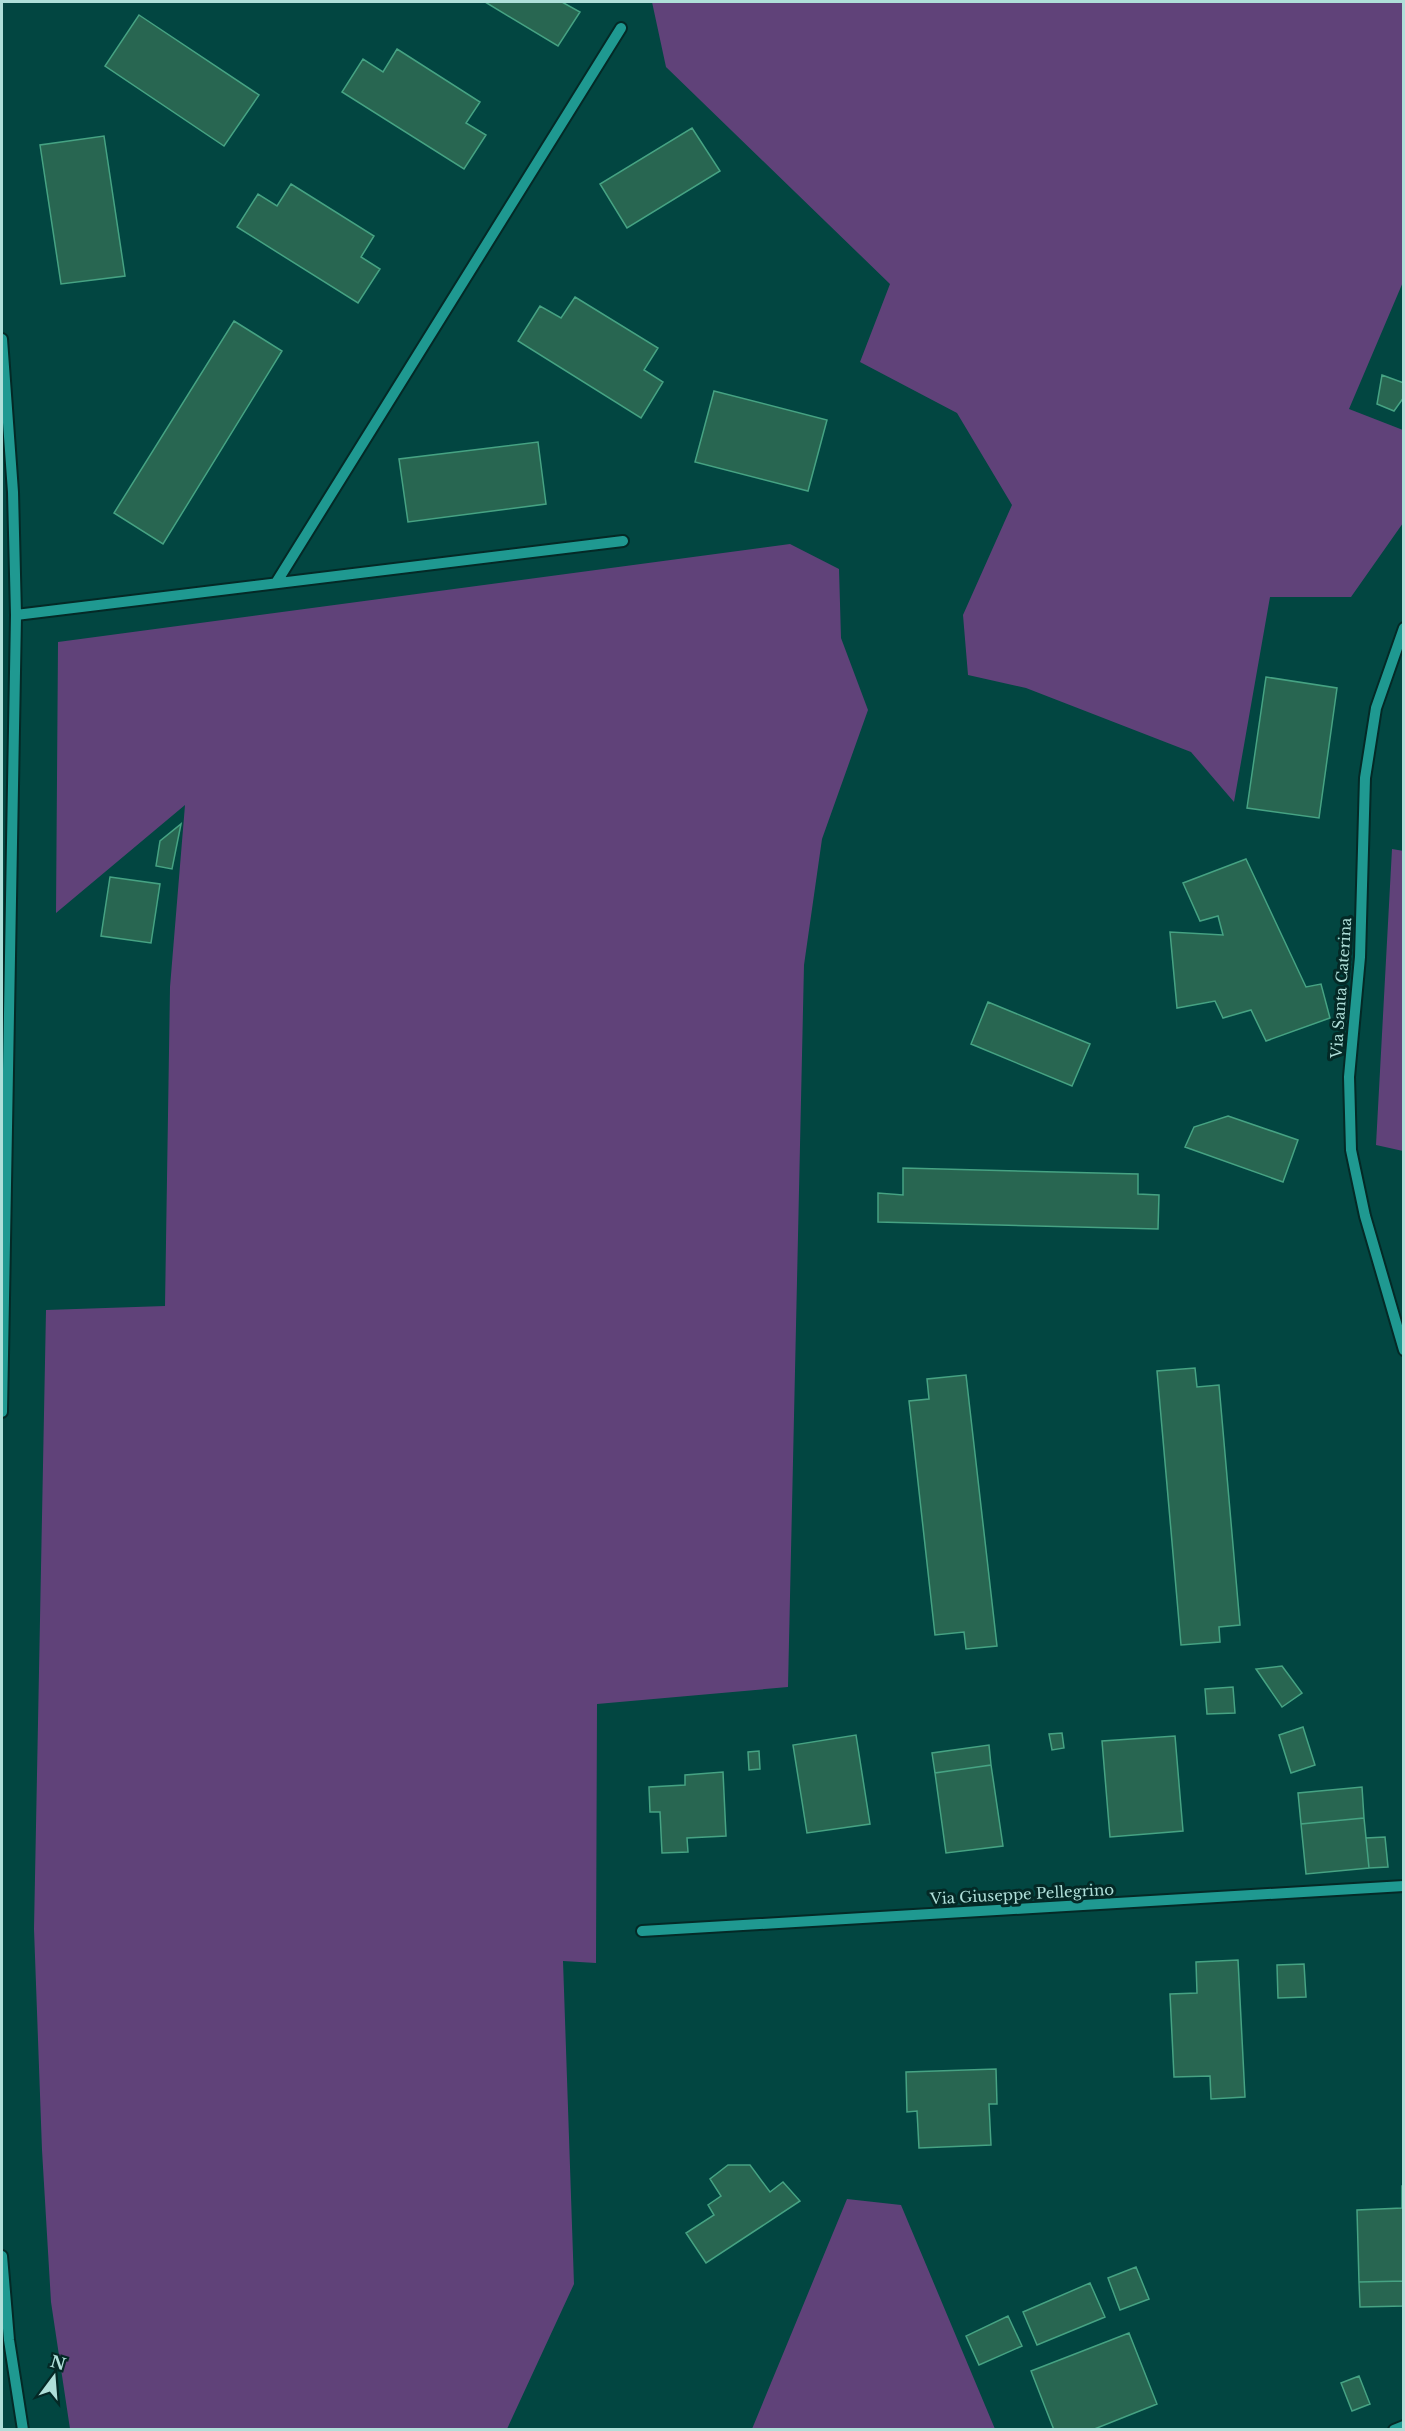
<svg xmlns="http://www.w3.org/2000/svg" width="1405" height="2431" font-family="'Libre Baskerville',serif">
  <rect width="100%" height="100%" fill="#024641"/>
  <path fill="#604279" d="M 652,2 L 1403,2 L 1403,282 L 1349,409 L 1403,430 L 1403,523 L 1351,597 L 1270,597 L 1234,802 L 1191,752 L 1026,688 L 968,675 L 963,615 L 1012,505 L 957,413 L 860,362 L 890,284 L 666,67 Z
    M 790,544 L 839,569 L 841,638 L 868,710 L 822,839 L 804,965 L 788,1687 L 597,1704 L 596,1963 L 563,1961 L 574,2284 L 507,2429 L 70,2429 L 51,2302 L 42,2150 L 34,1929 L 46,1310 L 165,1306 L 170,987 L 185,805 L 56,913 L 58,642 Z
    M 1392,849 L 1404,851 L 1403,1151 L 1376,1145 Z
    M 847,2199 L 901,2205 L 995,2429 L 752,2429 Z"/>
  <path fill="#286651" stroke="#46a383" stroke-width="1.5" d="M 485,2 L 562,2 L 580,12 L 558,46 Z
    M 139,15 L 259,95 L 224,146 L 105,66 Z
    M 397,49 L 480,102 L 466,123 L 486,135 L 464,169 L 342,92 L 363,59 L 383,72 Z
    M 692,128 L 720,171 L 627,228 L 600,184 Z
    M 104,136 L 125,276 L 61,284 L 40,145 Z
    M 291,184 L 374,236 L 361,257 L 380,269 L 358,303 L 237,227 L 258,194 L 277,206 Z
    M 575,297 L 658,348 L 644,370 L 663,382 L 641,418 L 518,341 L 540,306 L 561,318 Z
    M 234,321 L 282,351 L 163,544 L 114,513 Z
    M 1382,375 L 1404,383 L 1404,397 L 1394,411 L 1377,404 Z
    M 714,391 L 827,420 L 808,491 L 695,462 Z
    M 538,442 L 546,504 L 408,522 L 399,459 Z
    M 1266,677 L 1337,688 L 1319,818 L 1247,808 Z
    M 181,824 L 172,869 L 156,866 L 160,841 Z
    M 1246,859 L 1306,987 L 1321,984 L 1330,1018 L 1266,1041 L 1251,1010 L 1223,1018 L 1215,1001 L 1177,1008 L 1170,932 L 1223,935 L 1218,916 L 1200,921 L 1183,883 Z
    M 110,877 L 160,884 L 151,943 L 101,936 Z
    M 988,1002 L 1090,1044 L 1072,1086 L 971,1044 Z
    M 1228,1116 L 1298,1140 L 1283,1182 L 1185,1147 L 1194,1127 Z
    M 903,1168 L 1138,1174 L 1138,1194 L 1159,1195 L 1158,1229 L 878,1222 L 878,1193 L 903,1195 Z
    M 1195,1368 L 1197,1387 L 1219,1385 L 1240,1625 L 1219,1627 L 1220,1642 L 1181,1645 L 1157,1371 Z
    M 966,1375 L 997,1646 L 966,1649 L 964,1632 L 935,1635 L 909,1401 L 929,1399 L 927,1379 Z
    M 1282,1666 L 1302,1693 L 1282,1707 L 1256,1669 Z
    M 1233,1687 L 1235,1713 L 1207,1714 L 1205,1689 Z
    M 1303,1727 L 1315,1765 L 1291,1773 L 1279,1735 Z
    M 1062,1733 L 1064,1748 L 1052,1750 L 1049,1734 Z
    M 856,1735 L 870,1824 L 807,1833 L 793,1745 Z
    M 1175,1736 L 1183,1831 L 1110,1837 L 1102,1741 Z
    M 989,1745 L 991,1765 L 935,1773 L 932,1753 Z
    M 759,1751 L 760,1769 L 749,1770 L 748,1752 Z
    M 991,1765 L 1003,1846 L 946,1853 L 935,1773 Z
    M 723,1772 L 726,1836 L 687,1838 L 688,1852 L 662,1853 L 660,1812 L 650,1812 L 649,1787 L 685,1785 L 685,1775 Z
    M 1362,1787 L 1364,1818 L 1301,1824 L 1298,1793 Z
    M 1364,1818 L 1369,1868 L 1306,1874 L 1301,1824 Z
    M 1385,1837 L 1388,1867 L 1369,1868 L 1366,1838 Z
    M 1238,1960 L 1245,2097 L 1211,2099 L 1210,2076 L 1174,2077 L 1170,1994 L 1197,1993 L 1196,1962 Z
    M 1304,1964 L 1306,1997 L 1278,1998 L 1277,1965 Z
    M 996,2069 L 997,2104 L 989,2104 L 991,2145 L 919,2148 L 917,2111 L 907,2112 L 906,2072 Z
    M 728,2165 L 750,2165 L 770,2192 L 783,2182 L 800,2201 L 706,2263 L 686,2233 L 714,2215 L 708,2205 L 721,2196 L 710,2179 Z
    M 1402,2186 L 1404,2186 L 1404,2281 L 1359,2282 L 1357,2210 L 1402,2208 Z
    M 1136,2267 L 1149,2299 L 1120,2310 L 1108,2278 Z
    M 1404,2281 L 1404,2306 L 1360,2307 L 1359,2282 Z
    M 1090,2283 L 1105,2317 L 1037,2345 L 1023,2312 Z
    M 1008,2316 L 1022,2346 L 979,2365 L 966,2336 Z
    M 1129,2333 L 1157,2404 L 1092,2430 L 1054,2430 L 1031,2371 Z
    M 1359,2376 L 1370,2404 L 1352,2411 L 1341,2383 Z"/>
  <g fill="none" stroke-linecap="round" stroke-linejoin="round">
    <g stroke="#042926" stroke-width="14">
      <path id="minor" d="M 2,339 L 13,492 L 16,615 L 2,1412
        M 276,583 L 621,28
        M 16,615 L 623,541
        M 1404,628 L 1376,708 L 1365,778 L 1360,957 L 1349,1077 L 1351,1150 L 1365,1216 L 1404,1350
        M 642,1931 L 1404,1886
        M 2,2256 L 9,2340 L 23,2430
        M 1394,2430 L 1404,2426"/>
    </g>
    <use href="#minor" stroke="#1f9991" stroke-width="10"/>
  </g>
  <g text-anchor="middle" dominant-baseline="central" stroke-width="6" stroke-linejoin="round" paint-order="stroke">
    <g font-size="15" fill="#afdfd9" stroke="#042926">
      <text transform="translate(1341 988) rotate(-86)">Via Santa Caterina</text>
      <text transform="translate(1022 1894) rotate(-3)">Via Giuseppe Pellegrino</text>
    </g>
  </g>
  <rect width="1405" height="2431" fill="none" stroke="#afdfd9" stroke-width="6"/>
  <g transform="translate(54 2377) rotate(16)" stroke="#042926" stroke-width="4.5" paint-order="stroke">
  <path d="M0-4.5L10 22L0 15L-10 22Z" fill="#afdfd9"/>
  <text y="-9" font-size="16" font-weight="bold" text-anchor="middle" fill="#afdfd9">N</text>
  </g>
</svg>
